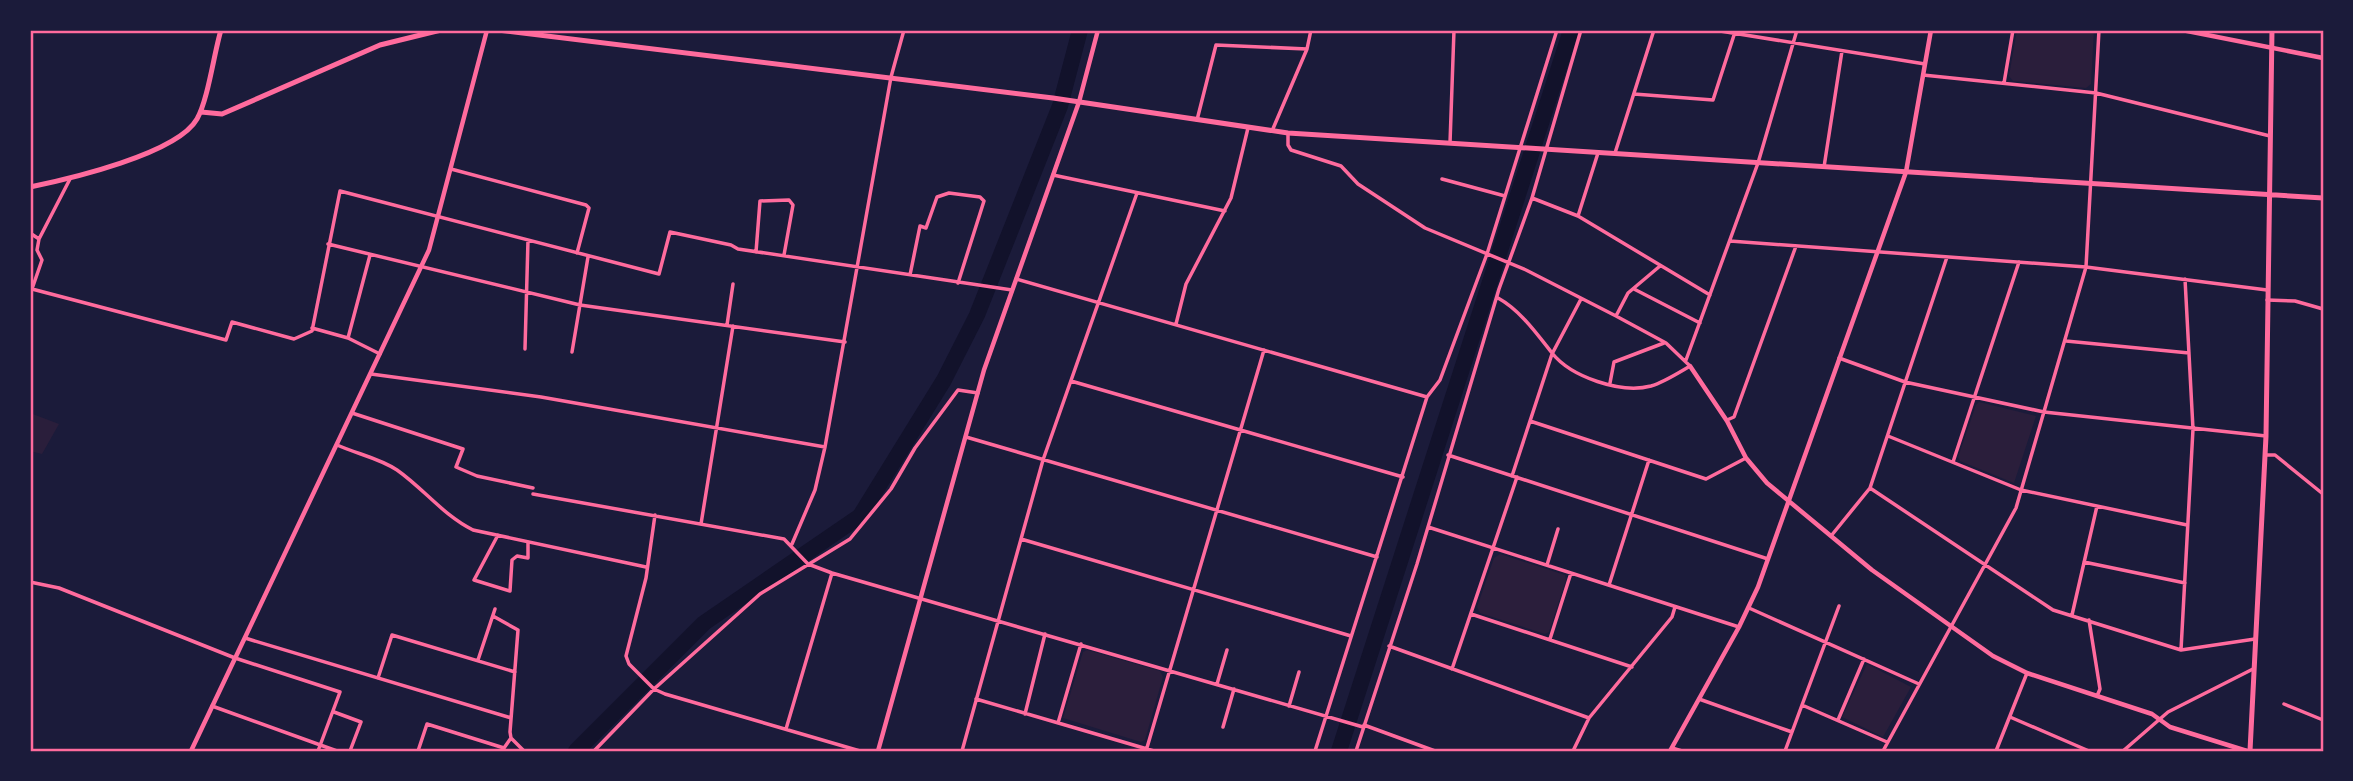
<svg xmlns="http://www.w3.org/2000/svg" width="2353" height="781" font-family="'Playfair Display',serif">
  <rect width="100%" height="100%" fill="#1b1b3a"/>
  <path fill="#2a1e3b" d="M 2017,30 L 2094,30 L 2091,84 L 2086,88 L 2013,81 L 2009,76 Z
    M 1979,402 L 2036,416 L 2014,483 L 1960,461 L 1958,457 L 1976,405 Z
    M 30,413 L 59,424 L 42,454 L 30,451 Z
    M 1500,554 L 1565,575 L 1566,580 L 1549,632 L 1545,634 L 1480,613 L 1477,607 L 1494,558 Z
    M 1087,650 L 1160,671 L 1163,677 L 1145,740 L 1141,742 L 1063,718 L 1083,652 Z
    M 1867,664 L 1911,687 L 1883,737 L 1842,717 Z"/>
  <g fill="none" stroke-linecap="round" stroke-linejoin="round">
    <path stroke="#12122b" stroke-width="16" d="M 576,751 L 704,623 L 860,516 L 944,380 L 977,315 L 1060,106 L 1080,30
      M 1339,751 L 1571,30"/>
    <path stroke="#ff6b9d" stroke-width="3.5" d="M 1714,30 L 1925,64
      M 1923,75 L 2096,93 L 2270,136
      M 2004,83 L 2013,30
      M 1634,94 L 1713,100 L 1735,32
      M 1197,120 L 1216,45 L 1307,49
      M 1272,131 L 1307,49 L 1311,30
      M 1288,133 L 1288,145 L 1291,150 L 1341,166 L 1358,184 L 1425,228 L 1526,270 L 1616,316 L 1666,343 L 1690,366 C 1678,373 1664,382 1651,386 C 1621,394 1571,377 1552,353 C 1537,334 1520,310 1498,298
      M 1450,143 L 1454,30
      M 1615,153 L 1654,30
      M 1824,167 L 1842,51
      M 451,169 L 586,205 L 589,208 L 577,253
      M 1053,175 L 1225,211
      M 70,179 L 39,239 L 37,250 L 42,260 L 32,289 L 226,340 L 232,322 L 294,339 L 312,331 L 340,191 L 659,274 L 670,232 L 731,245 L 738,249 L 1012,290
      M 1442,179 L 1505,196
      M 1532,198 L 1578,216 L 1710,295
      M 1578,216 L 1598,153
      M 30,233 L 39,239
      M 1730,241 L 2086,267 L 2267,290
      M 328,244 L 580,305 L 845,342
      M 756,252 L 760,201 L 789,200 L 793,205 L 784,255
      M 910,275 L 920,226 L 926,228 L 937,197 L 949,193 L 980,197 L 984,201 L 958,283
      M 1016,279 L 1427,397
      M 1634,289 L 1700,323
      M 2267,300 L 2295,301 L 2323,309
      M 1616,316 L 1628,293 L 1660,266
      M 1176,324 L 1186,284 L 1231,198 L 1248,128
      M 727,325 L 733,284
      M 312,328 L 348,338 L 380,354
      M 348,338 L 370,255
      M 2066,341 L 2189,353
      M 525,349 L 528,240
      M 572,352 L 588,257
      M 1839,358 L 1905,382 L 2044,412 L 2266,436
      M 1686,360 L 1758,163 L 1797,30
      M 371,374 L 541,397 L 825,447
      M 1071,381 L 1403,477
      M 1610,383 L 1614,362 L 1664,343
      M 352,413 L 463,449 L 456,467 L 477,476 L 533,488
      M 1727,420 L 1734,417 L 1796,246
      M 1530,421 L 1706,479 L 1746,458
      M 1888,436 L 2021,490 L 2187,525
      M 966,437 L 1377,557
      M 337,445 C 357,454 379,458 397,470 C 424,489 443,515 473,530 L 646,567
      M 1448,455 L 1768,559
      M 2266,455 L 2275,455 L 2323,494
      M 1953,462 L 2019,262
      M 1512,476 L 1552,354 L 1581,299
      M 1870,488 L 2053,610 L 2181,650 L 2193,429 L 2185,279
      M 533,494 L 784,539 L 808,564 L 832,573 L 1363,727
      M 655,515 L 646,578 L 626,656 L 629,664 L 654,689 L 665,694 L 860,751
      M 701,524 L 733,326
      M 1428,527 L 1739,627
      M 498,535 L 474,580 L 510,591 L 512,560 L 517,556 L 528,558 L 528,543
      M 1831,536 L 1870,488 L 1947,257
      M 1021,539 L 1351,636
      M 792,544 L 815,490 L 825,447 L 891,77 L 904,30
      M 2084,562 L 2185,583
      M 1547,565 L 1558,529
      M 30,582 L 59,588 L 235,658
      M 1609,585 L 1649,460
      M 1749,608 L 1919,684
      M 1471,614 L 1632,667
      M 2072,615 L 2097,506
      M 493,616 L 518,630 L 510,732 L 511,738 L 524,751
      M 2089,620 L 2100,689 L 2097,696
      M 245,638 L 511,718
      M 1550,639 L 1571,573
      M 1389,646 L 1589,718
      M 2181,650 L 2255,639
      M 235,658 L 340,692 L 318,751
      M 478,660 L 495,609
      M 1452,669 L 1517,477
      M 378,678 L 392,635 L 515,672
      M 1217,684 L 1227,650
      M 976,699 L 1154,751
      M 1699,699 L 1792,732
      M 2284,704 L 2323,720
      M 1802,705 L 1839,606
      M 212,706 L 337,751
      M 1289,706 L 1299,672
      M 334,712 L 361,722 L 350,751
      M 1025,714 L 1045,634
      M 2010,717 L 2089,751
      M 1838,720 L 1864,659
      M 1058,723 L 1081,644
      M 1364,725 L 1435,751
      M 1223,727 L 1234,689
      M 786,729 L 832,573
      M 1672,748 L 1682,751
      M 418,751 L 427,724 L 504,748 L 511,738
      M 594,751 L 654,689 L 760,594 L 850,539 L 891,489 L 915,448 L 958,390 L 978,393
      M 962,751 L 1043,460 L 1137,193
      M 1146,751 L 1264,350
      M 1315,751 L 1427,397 L 1440,380 L 1487,254 L 1557,30
      M 1356,751 L 1417,564 L 1499,289 L 1532,198 L 1581,30
      M 1573,751 L 1589,718 L 1672,617 L 1675,607
      M 1785,751 L 1802,705 L 1887,742
      M 1883,751 L 2016,508 L 2086,267 L 2099,30
      M 1996,751 L 2027,673
      M 2123,751 L 2168,712 L 2253,669"/>
    <path stroke="#ff6b9d" stroke-width="4.5" d="M 2182,30 L 2323,58
      M 1690,366 L 1727,421 L 1746,458 L 1767,483 L 1872,570 L 1993,656 L 2027,673 L 2152,714 L 2170,727 L 2247,751
      M 191,751 L 429,250 L 487,30
      M 878,751 L 984,370 L 1079,102 L 1098,30
      M 1670,751 L 1739,627 L 1758,587 L 1906,172 L 1931,30"/>
    <path stroke="#ff6b9d" stroke-width="5" d="M 498,30 L 1053,98 L 1288,133 L 2323,198
      M 201,112 L 222,114 L 380,45 L 441,30
      M 30,187 C 69,179 177,154 197,119 C 208,100 214,53 221,30
      M 2250,751 L 2266,436 L 2272,30"/>
  </g>
  <rect width="2353" height="781" fill="none" stroke="#1b1b3a" stroke-width="63"/>
  <rect x="32" y="32" width="2290" height="718" fill="none" stroke="#ff6b9d" stroke-width="2.5"/>
</svg>
